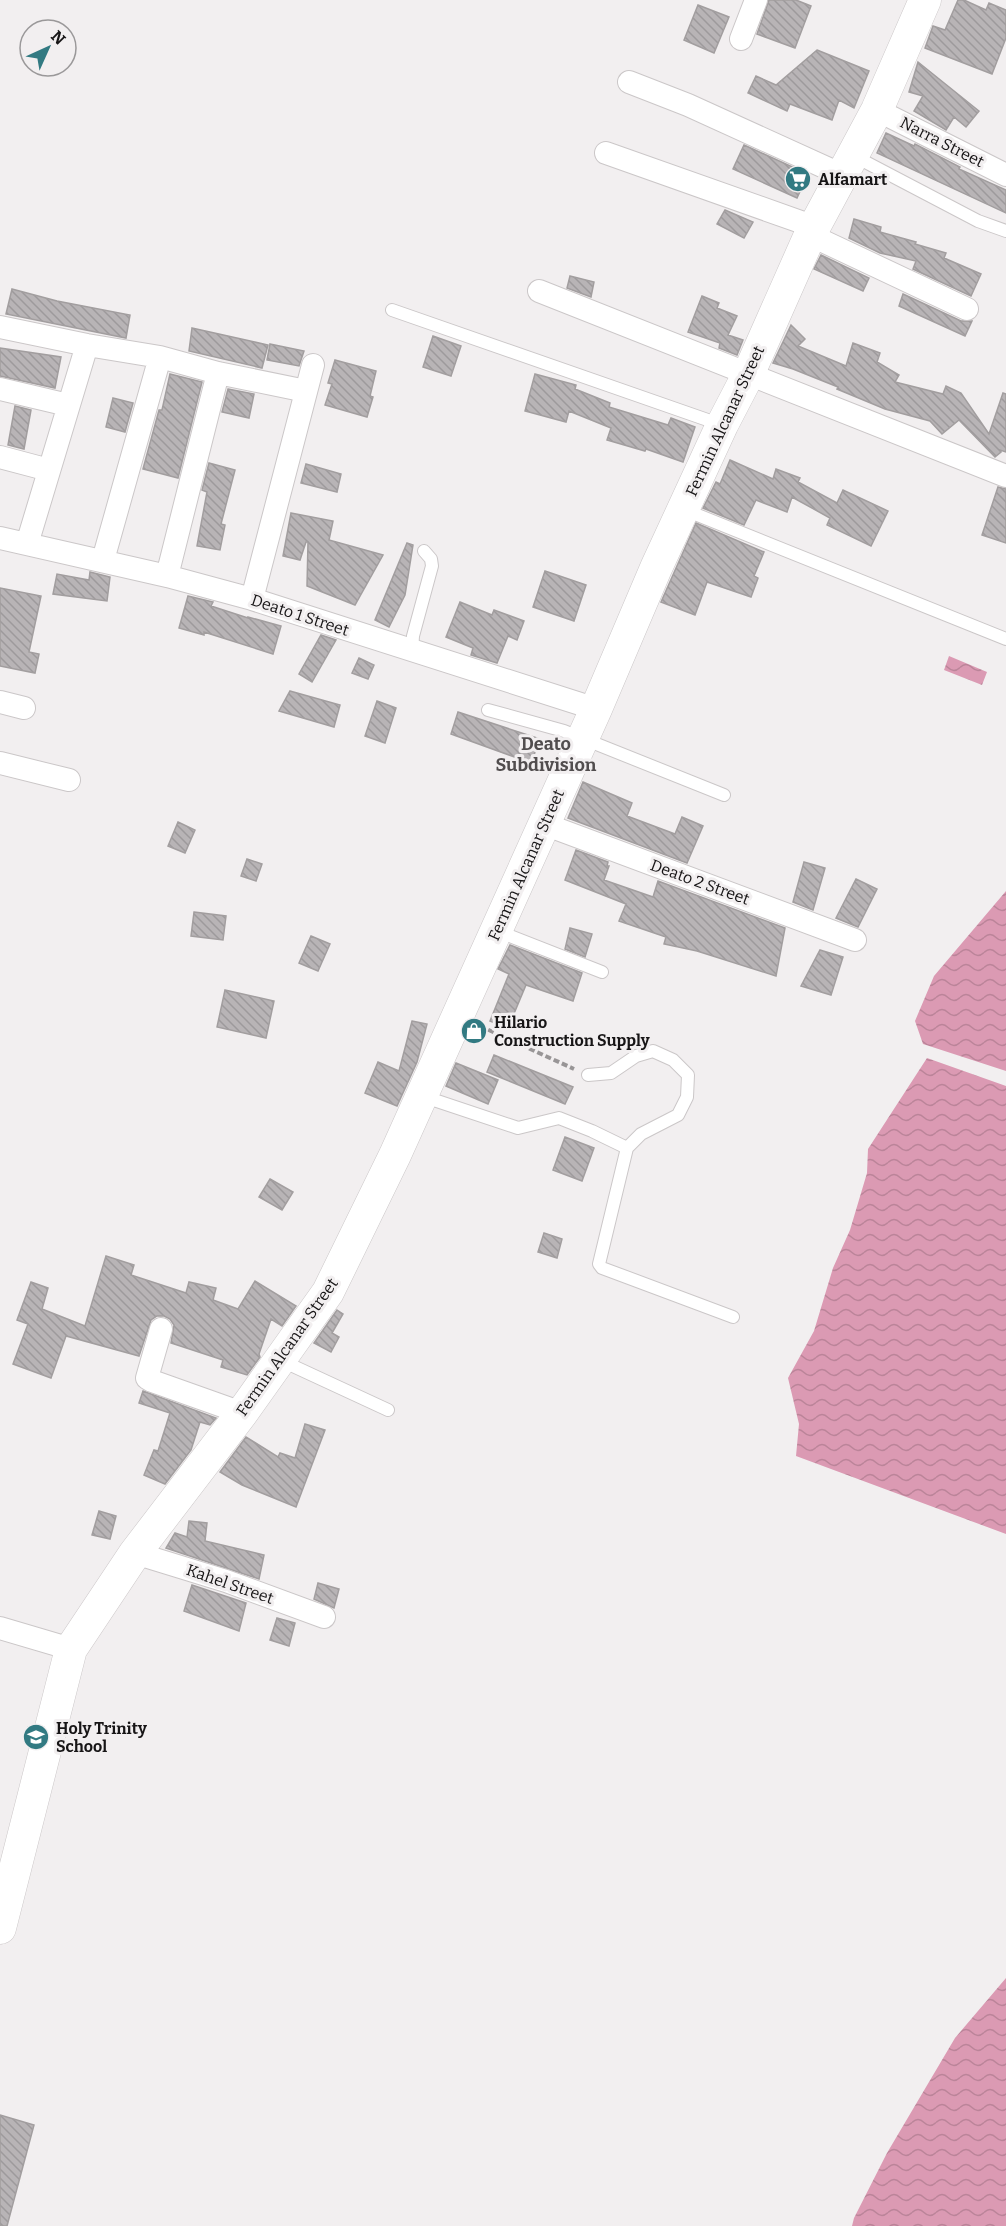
<svg xmlns="http://www.w3.org/2000/svg" width="1006" height="2226" font-family="Bitter,serif">
  <defs>
    <pattern id="water-waves" width="16" height="10" patternUnits="userSpaceOnUse" patternTransform="scale(1.5)"><rect width="16" height="10" fill="#db9ab3"/><path d="M0 5q4-4 8 0t8 0" fill="none" stroke="#bb8499"/></pattern>
    <pattern id="building-back-hatch" width="6" height="6" patternUnits="userSpaceOnUse" patternTransform="scale(1.5)"><rect width="6" height="6" fill="#b8b4b6"/><path d="M-1 5l2 2M0 0l6 6M5-1l2 2" fill="none" stroke="#9d9a9c"/></pattern>
  </defs>
  <rect width="100%" height="100%" fill="#f2eff0"/>
  <path fill="url(#water-waves)" d="M 949,656 L 987,672 L 982,685 L 944,670 Z
    M 1006,891 L 1006,1071 L 923,1044 L 915,1021 L 934,976 Z
    M 927,1058 L 1006,1086 L 1006,1534 L 796,1456 L 799,1424 L 788,1378 L 814,1331 L 833,1268 L 850,1230 L 867,1173 L 868,1149 Z
    M 1006,1978 L 1006,2226 L 852,2226 L 854,2218 L 887,2153 L 955,2038 Z"/>
  <path fill="url(#building-back-hatch)" stroke="#a29e9f" stroke-width="1.5" d="M 769,0 L 796,0 L 811,6 L 795,48 L 757,34 Z
    M 958,0 L 964,0 L 986,10 L 989,3 L 1006,10 L 1006,38 L 992,74 L 925,48 L 933,26 L 945,30 Z
    M 698,5 L 729,17 L 714,53 L 684,40 Z
    M 817,50 L 869,71 L 854,108 L 839,100 L 832,120 L 790,104 L 787,111 L 748,93 L 756,76 L 776,85 Z
    M 918,62 L 979,111 L 966,127 L 954,117 L 946,130 L 914,111 L 923,96 L 909,92 Z
    M 886,133 L 914,146 L 915,144 L 960,167 L 959,169 L 1006,190 L 1006,213 L 877,153 Z
    M 744,145 L 808,174 L 797,198 L 733,169 Z
    M 725,210 L 753,222 L 744,238 L 717,224 Z
    M 854,219 L 881,227 L 880,232 L 916,242 L 915,244 L 946,253 L 944,258 L 981,274 L 971,296 L 913,269 L 916,261 L 880,253 L 849,238 Z
    M 821,255 L 869,278 L 863,291 L 814,269 Z
    M 570,276 L 594,282 L 591,297 L 567,288 Z
    M 12,289 L 57,301 L 130,315 L 126,338 L 6,314 Z
    M 903,294 L 961,321 L 972,321 L 965,336 L 899,306 Z
    M 702,296 L 719,303 L 717,308 L 737,316 L 728,335 L 743,340 L 737,355 L 719,348 L 720,343 L 688,332 Z
    M 791,325 L 805,339 L 798,346 L 846,366 L 853,343 L 880,353 L 877,362 L 899,375 L 895,382 L 943,394 L 946,386 L 961,393 L 989,434 L 1003,393 L 1006,394 L 1006,452 L 1000,450 L 1001,452 L 995,457 L 959,420 L 942,434 L 930,421 L 885,409 L 837,389 L 838,387 L 793,369 L 773,363 Z
    M 192,328 L 268,345 L 262,368 L 189,351 Z
    M 433,336 L 461,346 L 451,376 L 423,367 Z
    M 270,344 L 304,351 L 299,366 L 267,360 Z
    M 0,348 L 61,357 L 55,388 L 0,376 Z
    M 335,360 L 376,371 L 370,396 L 373,397 L 367,417 L 325,405 L 332,384 L 328,383 Z
    M 170,374 L 202,382 L 178,478 L 143,469 L 159,410 L 162,410 Z
    M 535,374 L 576,385 L 575,389 L 610,403 L 609,407 L 668,425 L 671,418 L 695,427 L 683,462 L 646,449 L 645,451 L 607,440 L 611,428 L 569,411 L 566,422 L 525,411 Z
    M 228,389 L 254,394 L 249,418 L 222,412 Z
    M 113,398 L 133,403 L 125,432 L 106,427 Z
    M 15,406 L 31,410 L 24,449 L 8,445 Z
    M 730,460 L 773,479 L 776,469 L 800,478 L 798,482 L 837,503 L 843,490 L 888,511 L 871,546 L 827,525 L 830,518 L 792,497 L 787,512 L 756,500 L 744,525 L 703,508 L 716,482 L 720,484 Z
    M 209,463 L 235,470 L 221,524 L 225,525 L 220,550 L 197,546 L 207,492 L 202,490 Z
    M 306,464 L 341,474 L 337,492 L 301,483 Z
    M 998,487 L 1006,489 L 1006,543 L 982,535 Z
    M 291,513 L 333,521 L 329,540 L 383,555 L 355,605 L 307,586 L 308,542 L 306,542 L 300,560 L 283,556 Z
    M 696,523 L 764,552 L 754,576 L 758,578 L 751,597 L 707,582 L 695,615 L 661,602 Z
    M 407,543 L 413,545 L 405,595 L 389,627 L 375,620 Z
    M 545,571 L 586,585 L 574,621 L 533,607 Z
    M 90,572 L 110,577 L 107,601 L 53,594 L 57,574 L 89,580 Z
    M 0,588 L 41,596 L 29,652 L 39,654 L 35,673 L 0,666 Z
    M 188,596 L 213,602 L 211,606 L 248,618 L 248,617 L 281,626 L 273,654 L 204,632 L 204,635 L 179,628 Z
    M 460,602 L 492,615 L 494,610 L 524,621 L 517,640 L 508,636 L 497,663 L 471,655 L 473,648 L 446,637 Z
    M 321,635 L 336,640 L 312,682 L 299,674 Z
    M 359,658 L 374,665 L 368,679 L 352,673 Z
    M 290,691 L 340,705 L 334,727 L 279,711 Z
    M 377,701 L 396,708 L 385,743 L 365,736 Z
    M 458,712 L 540,739 L 531,763 L 451,734 Z
    M 583,782 L 632,803 L 627,816 L 675,834 L 682,817 L 703,826 L 687,863 L 568,818 Z
    M 178,822 L 195,830 L 185,853 L 168,846 Z
    M 576,850 L 608,862 L 607,866 L 609,866 L 604,880 L 653,897 L 658,881 L 785,928 L 776,976 L 697,951 L 664,944 L 666,937 L 619,921 L 626,904 L 565,880 Z
    M 247,859 L 262,864 L 256,881 L 241,876 Z
    M 804,862 L 825,868 L 813,910 L 793,902 Z
    M 856,879 L 877,889 L 858,927 L 836,918 Z
    M 194,912 L 226,916 L 223,940 L 191,936 Z
    M 570,928 L 592,934 L 585,957 L 565,949 Z
    M 311,936 L 330,944 L 318,971 L 299,963 Z
    M 510,945 L 582,973 L 573,1001 L 526,985 L 508,1028 L 490,1021 L 509,974 L 498,969 Z
    M 820,950 L 843,957 L 831,995 L 801,986 Z
    M 225,990 L 274,1001 L 266,1038 L 217,1027 Z
    M 412,1021 L 427,1024 L 417,1062 L 397,1106 L 365,1093 L 378,1062 L 399,1071 Z
    M 494,1055 L 573,1087 L 565,1104 L 487,1072 Z
    M 456,1063 L 498,1080 L 488,1104 L 446,1086 Z
    M 565,1137 L 594,1148 L 582,1181 L 553,1170 Z
    M 270,1179 L 293,1192 L 282,1210 L 259,1197 Z
    M 544,1233 L 562,1239 L 557,1258 L 538,1252 Z
    M 106,1256 L 134,1265 L 131,1275 L 186,1293 L 189,1282 L 216,1288 L 213,1300 L 238,1309 L 255,1281 L 296,1306 L 282,1326 L 271,1319 L 259,1354 L 260,1357 L 247,1375 L 221,1367 L 223,1360 L 171,1343 L 174,1325 L 170,1319 L 164,1316 L 157,1316 L 151,1320 L 139,1356 L 66,1336 L 51,1378 L 13,1364 L 28,1324 L 17,1320 L 31,1282 L 48,1288 L 42,1309 L 85,1326 Z
    M 337,1310 L 343,1314 L 332,1333 L 339,1337 L 331,1352 L 314,1343 Z
    M 143,1391 L 216,1418 L 210,1425 L 200,1422 L 191,1450 L 165,1484 L 144,1475 L 154,1450 L 158,1451 L 170,1413 L 139,1403 Z
    M 305,1424 L 325,1430 L 296,1507 L 242,1485 L 220,1472 L 246,1437 L 278,1457 L 280,1453 L 295,1458 Z
    M 99,1511 L 116,1516 L 110,1539 L 92,1535 Z
    M 189,1521 L 207,1523 L 205,1541 L 264,1555 L 259,1579 L 166,1548 L 175,1533 L 187,1537 Z
    M 318,1583 L 339,1589 L 334,1608 L 314,1599 Z
    M 192,1585 L 246,1603 L 239,1631 L 184,1611 Z
    M 277,1618 L 295,1623 L 289,1646 L 270,1640 Z
    M 0,2115 L 34,2125 L 7,2226 L 0,2226 Z"/>
  <g fill="none" stroke-linecap="round" stroke-linejoin="round">
    <g stroke="#cbc7c8" stroke-width="14">
      <path id="lane" d="M 854,156 L 978,221 L 1006,231
        M 392,310 L 722,425
        M 685,510 L 1006,639
        M 412,651 L 413,636 L 432,566 L 431,559 L 424,551
        M 488,710 L 564,731 L 724,795
        M 497,931 L 602,972
        M 588,1075 L 611,1073 L 636,1056 L 653,1051 L 673,1060 L 688,1075 L 687,1097 L 678,1115 L 641,1134 L 627,1148 L 599,1264 L 602,1268 L 733,1317
        M 422,1096 L 518,1128 L 559,1118 L 592,1131 L 627,1148
        M 280,1360 L 388,1410"/>
    </g>
    <g stroke="#cbc7c8" stroke-width="24">
      <path id="street" d="M 741,39 L 756,0
        M 629,82 L 688,105 L 842,175
        M 877,110 L 1006,175
        M 606,153 L 815,227
        M 810,235 L 967,309
        M 539,291 L 1006,476
        M 0,327 L 87,345 L 160,357 L 218,373 L 306,391
        M 0,389 L 68,405
        M 0,457 L 49,470
        M 0,538 L 167,576 L 252,599 L 596,709
        M 27,544 L 87,345
        M 103,560 L 160,357
        M 167,576 L 218,373
        M 252,599 L 313,365
        M 0,702 L 24,708
        M 0,763 L 69,780
        M 544,824 L 855,940
        M 161,1329 L 147,1378 L 152,1381 L 242,1413
        M 135,1553 L 226,1581 L 324,1617
        M 0,1628 L 71,1649"/>
    </g>
    <g stroke="#cbc7c8" stroke-width="33">
      <path id="secondary" d="M 0,1928 L 71,1649 L 135,1553 L 242,1413 L 328,1292 L 395,1155 L 596,709 L 656,568 L 722,425 L 748,375 L 810,235 L 877,110 L 925,0"/>
    </g>
    <path stroke="#989596" stroke-width="4" stroke-dasharray="6 3" stroke-linecap="butt" d="M 480,1026 L 574,1069"/>
    <use href="#lane" stroke="#fff" stroke-width="12"/>
    <use href="#street" stroke="#fff" stroke-width="22"/>
    <use href="#secondary" stroke="#fff" stroke-width="32"/>
  </g>
  <defs>
    <g id="supermarket-disc" transform="scale(1.35)"><circle r="9.5" fill="#327a82" stroke="#f2eff0"/><path d="M-6-5.5h2.5l.6 2H6L4.5 2H-2.5L-4.4-4H-6ZM-1.5 3.2a1.3 1.3 0 1 0 .1 0ZM3 3.2a1.3 1.3 0 1 0 .1 0Z" fill="#fff"/></g>
    <g id="shop-disc" transform="scale(1.35)"><circle r="9.5" fill="#327a82" stroke="#f2eff0"/><path d="M-5-2.5h2.3a2.7 3.5 0 0 1 5.4 0H5L5.5 6h-11ZM-1.5-2.5h3a1.5 2.3 0 0 0-3 0Z" fill="#fff"/></g>
    <g id="school-disc" transform="scale(1.35)"><circle r="9.5" fill="#327a82" stroke="#f2eff0"/><path d="M0-5L7-2L0 1L-7-2ZM-4 1L0 2.5L4 1V4Q0 6-4 4Z" fill="#fff"/></g>
  </defs>
  <g fill-rule="evenodd">
    <use href="#supermarket-disc" x="798" y="179"/>
    <use href="#shop-disc" x="474" y="1031"/>
    <use href="#school-disc" x="36" y="1737"/>
  </g>
  <g text-anchor="middle" dominant-baseline="central" stroke-width="6" stroke-linejoin="round" paint-order="stroke">
    <g font-size="16" fill="#171516" stroke="#f2eff0">
      <text transform="translate(942 142) rotate(27)">Narra Street</text>
      <text transform="translate(725 421) rotate(-65)">Fermin Alcanar Street</text>
      <text transform="translate(300 615) rotate(18)">Deato 1 Street</text>
      <text transform="translate(526 865) rotate(-66)">Fermin Alcanar Street</text>
      <text transform="translate(700 882) rotate(20)">Deato 2 Street</text>
      <text transform="translate(287 1347) rotate(-55)">Fermin Alcanar Street</text>
      <text transform="translate(230 1584) rotate(19)">Kahel Street</text>
    </g>
    <g font-size="16" font-weight="bold" fill="#171516" stroke="#f2eff0" text-anchor="start">
      <text x="818" y="179">Alfamart</text>
      <text x="494" y="1022">Hilario<tspan x="494" dy="18">Construction Supply</tspan></text>
      <text x="56" y="1728">Holy Trinity<tspan x="56" dy="18">School</tspan></text>
    </g>
    <g font-size="18" font-weight="bold" fill="#514d4e" stroke="#f2eff0">
      <text x="546" y="744">Deato<tspan x="546" dy="21">Subdivision</tspan></text>
    </g>
  </g>
  <g transform="translate(48 48) rotate(45)"><circle r="28" fill="#f2eff0" stroke="#9a9899" stroke-width="1.5"/>
  <path d="M0-4.5L10 22L0 15L-10 22Z" fill="#327a82"/>
  <text y="-9" font-size="16" font-weight="bold" text-anchor="middle" fill="#171516">N</text>
  </g>
</svg>
